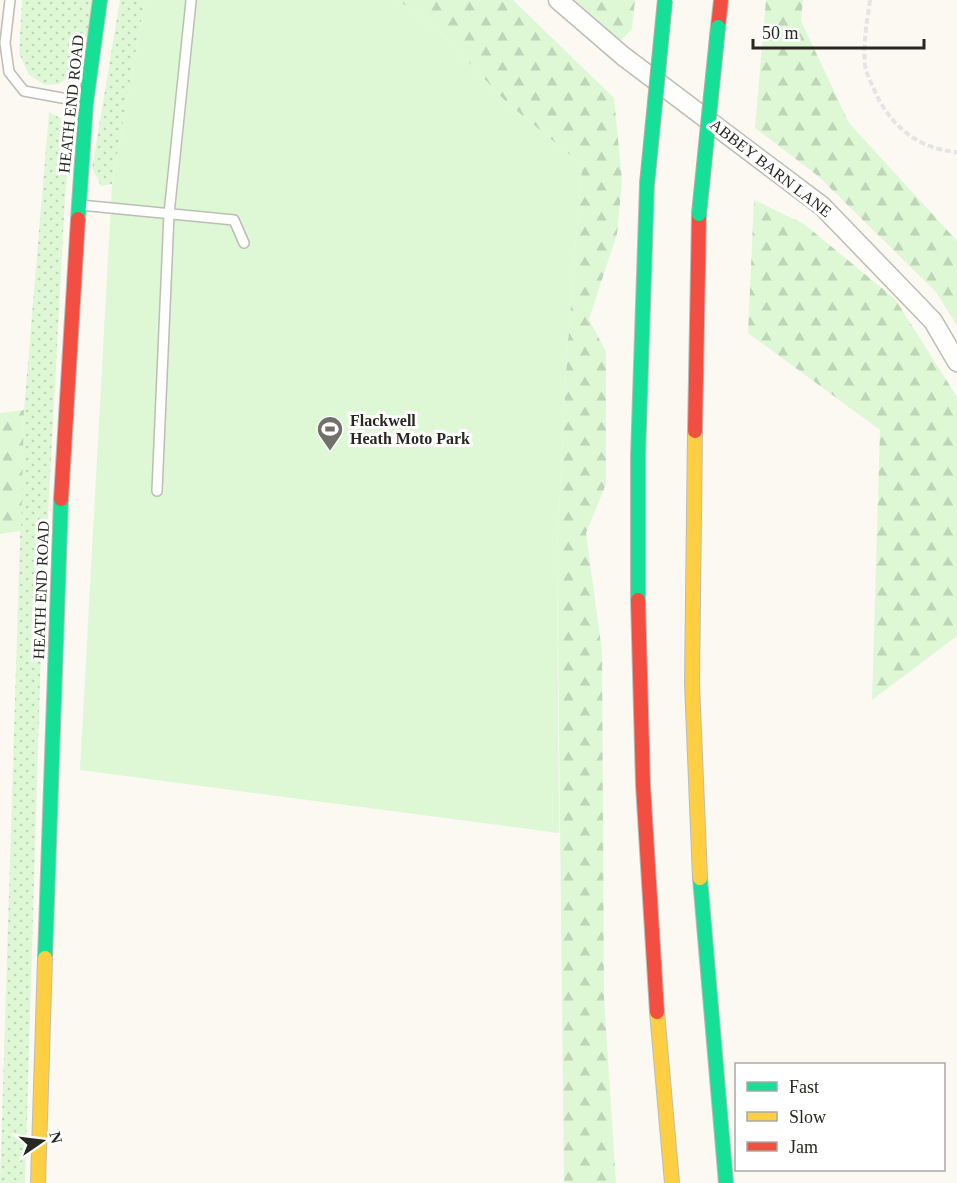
<svg xmlns="http://www.w3.org/2000/svg" width="957" height="1183" font-family="Georgia,serif">
  <defs>
    <pattern id="grass-dots" width="8" height="8" patternUnits="userSpaceOnUse" patternTransform="scale(1.5)"><rect width="8" height="8" fill="#def8d6"/><path d="M2 2h.1M6 6h.1" fill="none" stroke="#bed5b7" stroke-width="1.8" stroke-linecap="round"/></pattern>
    <pattern id="forest-firs" width="22" height="20" patternUnits="userSpaceOnUse" patternTransform="scale(1.5)"><rect width="22" height="20" fill="#def8d6"/><path d="M5 1l3.5 6h-7zM16 11l3.5 6h-7z" fill="#bed5b7"/></pattern>
  </defs>
  <rect width="100%" height="100%" fill="#fbf9f1"/>
  <path fill="url(#grass-dots)" d="M 22,0 L 95,0 L 79,70 L 59,84 L 45,85 L 29,75 L 19,53 Z
    M 120,0 L 145,0 L 112,184 L 101,186 L 92,168 Z
    M 49,112 L 66,121 L 71,143 L 65,198 L 41,647 L 25,1183 L 0,1183 L 24,410 Z"/>
  <path fill="url(#forest-firs)" d="M 398,0 L 513,0 L 614,98 L 622,181 L 617,234 L 589,319 L 606,352 L 606,484 L 586,533 L 602,652 L 604,997 L 616,1183 L 564,1183 L 557,552 L 567,353 L 582,165 L 506,102 L 439,31 Z
    M 574,0 L 635,0 L 632,29 L 617,45 Z
    M 766,0 L 803,0 L 801,21 L 849,123 L 957,241 L 957,326 L 936,292 L 818,176 L 755,128 Z
    M 754,200 L 804,224 L 895,299 L 957,397 L 957,636 L 872,700 L 880,430 L 748,333 Z
    M 24,410 L 21,531 L 0,534 L 0,413 Z"/>
  <path fill="#def8d6" d="M 145,0 L 398,0 L 439,31 L 506,102 L 582,165 L 567,353 L 557,552 L 559,833 L 80,770 L 112,184 Z"/>
  <g fill="none" stroke-linecap="round" stroke-linejoin="round">
    <g stroke="#bdbcb6" stroke-width="12">
      <path id="lane" d="M 10,0 L 5,43 L 9,72 L 24,91 L 84,102
        M 80,205 L 234,220 L 244,243
        M 157,491 L 169,214 L 191,1"/>
    </g>
    <g stroke="#bdbcb6" stroke-width="21">
      <path id="street" d="M 558,0 L 623,56 L 822,206 L 933,321 L 957,362"/>
    </g>
    <g stroke="#bdbcb6" stroke-width="16">
      <path id="fast" d="M 78,219 L 86,103 L 100,0
        M 638,600 L 638,456 L 647,184
        M 700,878 L 726,1183
        M 45,958 L 61,499"/>
    </g>
    <g stroke="#bdbcb6" stroke-width="16">
      <path id="slow" d="M 695,431 L 692,683 L 700,878
        M 657,1012 L 672,1183
        M 38,1183 L 45,958"/>
    </g>
    <g stroke="#bdbcb6" stroke-width="16">
      <path id="jam" d="M 718,27 L 721,0
        M 695,431 L 699,214
        M 61,499 L 78,219
        M 638,600 L 643,785 L 657,1012"/>
    </g>
    <path stroke="#e4e4e2" stroke-width="4" stroke-dasharray="6 3" stroke-linecap="butt" d="M 870,0 C 867,22 863,43 865,65 C 866,73 870,80 873,87 C 888,124 917,149 957,152"/>
    <use href="#lane" stroke="#fefefd" stroke-width="9"/>
    <use href="#street" stroke="#fefefd" stroke-width="18"/>
    <use href="#fast" stroke="#16e098" stroke-width="14"/>
    <use href="#slow" stroke="#ffcf43" stroke-width="14"/>
    <use href="#jam" stroke="#f24e42" stroke-width="14"/>
    <g stroke="#b5afa3" stroke-width="16" stroke-linecap="butt">
      <path id="fast-bridge" d="M 647,184 L 665,0
        M 699,214 L 718,27"/>
    </g>
    <use href="#fast-bridge" stroke="#16e098" stroke-width="14"/>
  </g>
  <defs>
    <g id="stadium-pin" transform="scale(1.35)"><path d="M0 17L-7.5 6A9.5 9.5 0 1 1 7.5 6Z" fill="#72706a" stroke="#fff"/><path d="M0-5a6.5 5 0 1 0 0 10a6.5 5 0 1 0 0-10ZM-3.5-1.8h7v3.6h-7Z" fill="#fff"/></g>
  </defs>
  <g fill-rule="evenodd">
    <use href="#stadium-pin" x="330" y="429"/>
  </g>
  <g text-anchor="middle" dominant-baseline="central" stroke-width="6" stroke-linejoin="round" paint-order="stroke">
    <g font-size="16" fill="#282721" stroke="#fff">
      <text transform="translate(71 104) rotate(-84)">HEATH END ROAD</text>
      <text transform="translate(771 168) rotate(38)">ABBEY BARN LANE</text>
      <text transform="translate(41 590) rotate(-88)">HEATH END ROAD</text>
    </g>
    <g font-size="16" font-weight="bold" fill="#282721" stroke="#fff" text-anchor="start">
      <text x="350" y="420">Flackwell<tspan x="350" dy="18">Heath Moto Park</tspan></text>
    </g>
  </g>
  <rect x="735" y="1063" width="210" height="108" fill="#ffffff" stroke="#a9a9a6" stroke-width="1.5"/>
  <rect x="747" y="1082" width="30" height="9" fill="#16e098" stroke="#a9a9a6" stroke-width="1.5"/>
  <text x="789" y="1093" font-size="18" fill="#282721">Fast</text>
  <rect x="747" y="1112" width="30" height="9" fill="#ffcf43" stroke="#a9a9a6" stroke-width="1.5"/>
  <text x="789" y="1123" font-size="18" fill="#282721">Slow</text>
  <rect x="747" y="1142" width="30" height="9" fill="#f24e42" stroke="#a9a9a6" stroke-width="1.5"/>
  <text x="789" y="1153" font-size="18" fill="#282721">Jam</text>
  <g transform="translate(42 1141) rotate(76)" stroke="#ffffff" stroke-width="4.5" paint-order="stroke">
  <path d="M0-4.5L10 22L0 15L-10 22Z" fill="#282721"/>
  <text y="-9" font-size="16" font-weight="bold" text-anchor="middle" fill="#282721">N</text>
  </g>
  <path d="M753 39v9h171v-9" fill="none" stroke="#282721" stroke-width="3"/>
  <text x="762" y="39" font-size="18" fill="#282721" stroke="#ffffff" stroke-width="4.5" paint-order="stroke">50 m</text>
</svg>
